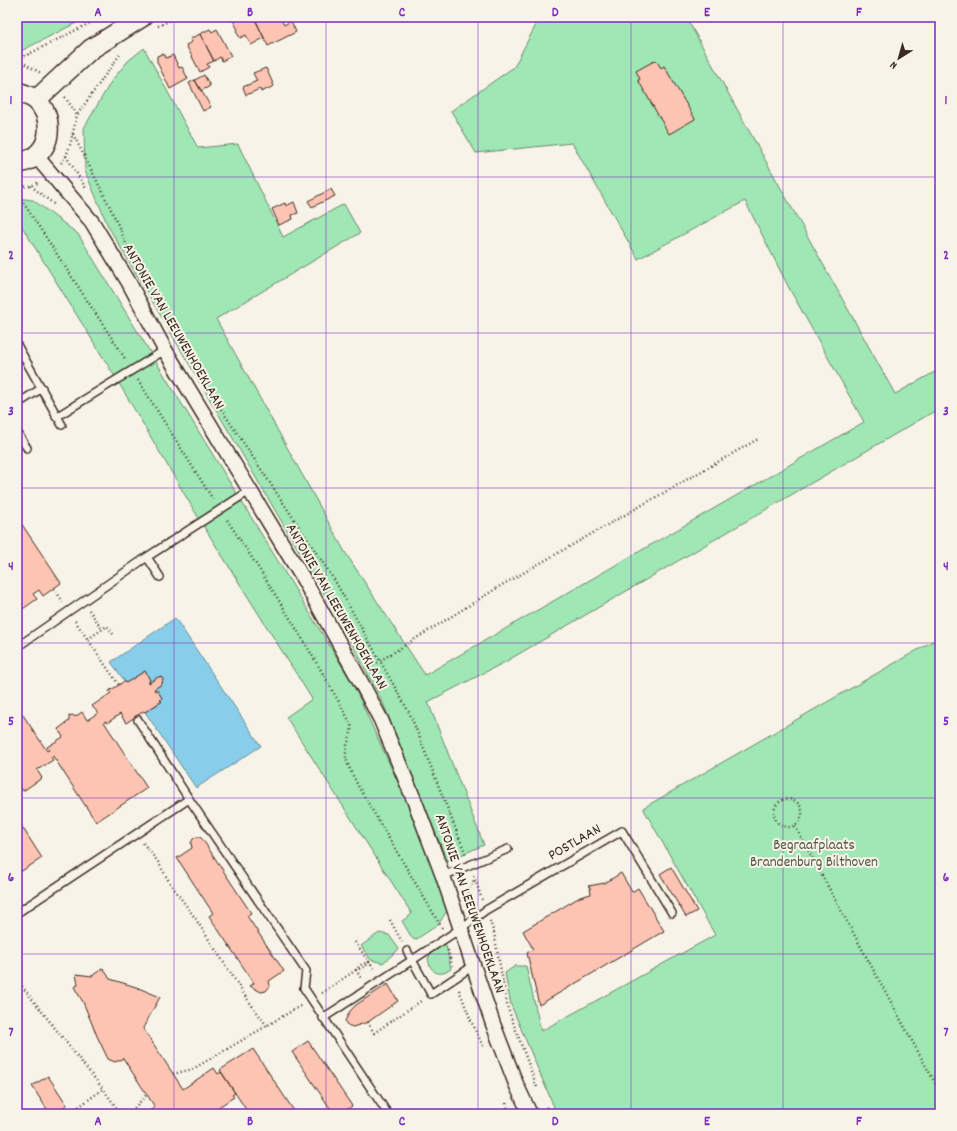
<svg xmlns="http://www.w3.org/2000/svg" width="957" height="1131" font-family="Dekko,sans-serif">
  <rect width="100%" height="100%" fill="#f7f3e8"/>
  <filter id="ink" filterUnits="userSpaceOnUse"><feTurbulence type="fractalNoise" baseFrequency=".025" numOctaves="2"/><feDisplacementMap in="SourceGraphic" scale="8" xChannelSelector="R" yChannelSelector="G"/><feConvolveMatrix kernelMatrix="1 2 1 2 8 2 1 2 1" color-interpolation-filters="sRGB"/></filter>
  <g filter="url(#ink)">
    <path fill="#9fe7b5" stroke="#6d886a" d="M 17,17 L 88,17 L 17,53 Z
      M 540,17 L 686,17 L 895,394 L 940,369 L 940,408 L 505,662 L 428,702 L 484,845 L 447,861 L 383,703 L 336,614 L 108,226 L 85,171 L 84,128 L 112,80 L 128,61 L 144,48 L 198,148 L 238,144 L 283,237 L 344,204 L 360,233 L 216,319 L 345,552 L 425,675 L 864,422 L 789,288 L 745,201 L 638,259 L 572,143 L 476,153 L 451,111 L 514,67 Z
      M 17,198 L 33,200 L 78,234 L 353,684 L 405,798 L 448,909 L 438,925 L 415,940 L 412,938 L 402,921 L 412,914 L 286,717 L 312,699 L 201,522 L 117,380 L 21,225 L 17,227 Z
      M 940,637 L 940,1114 L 557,1114 L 511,1005 L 505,973 L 515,966 L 526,966 L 541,1031 L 715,935 L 643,808 Z
      M 379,933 L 389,935 L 399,949 L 383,963 L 371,960 L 361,946 Z
      M 444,944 L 446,945 L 451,969 C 440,977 431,974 428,959 L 430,954 Z"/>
    <path fill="#88ceea" stroke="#698c98" d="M 175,618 L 261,746 L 196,788 L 145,712 L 162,702 L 160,700 L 162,698 L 157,690 L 155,691 L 154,689 L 162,684 L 163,679 L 161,677 L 149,683 L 149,681 L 150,680 L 145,671 L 126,683 L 111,662 Z"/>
    <path fill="#fdc4b3" stroke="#3b2a1e" d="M 234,17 L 254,17 L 264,38 L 251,45 L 246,35 L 240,38 L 236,31 L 238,30 L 232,18 Z
      M 254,17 L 281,17 L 280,18 L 284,25 L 291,21 L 296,32 L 268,46 Z
      M 210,29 L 212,32 L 217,29 L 231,56 L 222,61 L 220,57 L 214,61 L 200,34 Z
      M 200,34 L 214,61 L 207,64 L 209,67 L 200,72 L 186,45 L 192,42 L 190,39 Z
      M 162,54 L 165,55 L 166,58 L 173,55 L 179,68 L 182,67 L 188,79 L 170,89 L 157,62 L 157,56 Z
      M 656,60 L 661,68 L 664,66 L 695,119 L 669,134 L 638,80 L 640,79 L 636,71 Z
      M 266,68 L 274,86 L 261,92 L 260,89 L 246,95 L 243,87 L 257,81 L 253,73 Z
      M 204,75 L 210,86 L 201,91 L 195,80 Z
      M 195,80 L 211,107 L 203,111 L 189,83 Z
      M 331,189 L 335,196 L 312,207 L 308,201 Z
      M 294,202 L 298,213 L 292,215 L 293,219 L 279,225 L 272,209 L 285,203 L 286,206 Z
      M 17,517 L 61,583 L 43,596 L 39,590 L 33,594 L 37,599 L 17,613 Z
      M 145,671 L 150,680 L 149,681 L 149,683 L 158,677 L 161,677 L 163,679 L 162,684 L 154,689 L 155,691 L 157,690 L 162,698 L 160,700 L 162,701 L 145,712 L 144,711 L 126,723 L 120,714 L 107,723 L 106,721 L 104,722 L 147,788 L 96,822 L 53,756 L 51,757 L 53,760 L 37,770 L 42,778 L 23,791 L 17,783 L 17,706 L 47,751 L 49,750 L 47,747 L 63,737 L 58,729 L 69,721 L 69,716 L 73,715 L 75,717 L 82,712 L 87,720 L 98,713 L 92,706 L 111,693 L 109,691 L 119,685 L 124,681 L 126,683 Z
      M 17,819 L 42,858 L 17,874 Z
      M 200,837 L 203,840 L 251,913 L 247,916 L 284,971 L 269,981 L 270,986 L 266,991 L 261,992 L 250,986 L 254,983 L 209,916 L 213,913 L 177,858 L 192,848 L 191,843 L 193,839 L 196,837 Z
      M 671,867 L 697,911 L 686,917 L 660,874 Z
      M 621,873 L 632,892 L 638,888 L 664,931 L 539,1005 L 527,953 L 533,949 L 523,931 L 580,897 L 591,894 L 590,887 L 588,886 L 605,883 Z
      M 103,968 L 110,979 L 136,987 L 160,997 L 143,1028 L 183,1089 L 214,1068 L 218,1074 L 221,1072 L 235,1093 L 232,1095 L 234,1097 L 208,1114 L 145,1114 L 155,1107 L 123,1058 L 120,1060 L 115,1062 L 108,1059 L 97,1036 L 83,1002 L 74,987 L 78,985 L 76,974 L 92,976 Z
      M 388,984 L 398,1001 L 368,1022 L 353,1027 L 347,1025 L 345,1021 L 350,1011 L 356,1005 Z
      M 308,1041 L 352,1106 L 341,1114 L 334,1114 L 292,1052 Z
      M 253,1049 L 296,1114 L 249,1114 L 220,1070 Z
      M 48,1076 L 67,1105 L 52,1114 L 50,1114 L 32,1086 Z"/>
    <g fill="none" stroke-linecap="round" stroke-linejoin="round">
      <g stroke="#3b2a1e" stroke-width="10">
        <path id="service" d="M 17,345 L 62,425
          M 17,404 L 42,388
          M 56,417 L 165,350
          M 17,432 L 27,448
          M 147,557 L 160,577
          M 17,647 L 147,557 L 249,491
          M 138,720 L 189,799
          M 443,876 L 508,849
          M 17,913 L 189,799 L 306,971 L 304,988 L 388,1114
          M 407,951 L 431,994 L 473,966
          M 323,1018 L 460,929 L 486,910 L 622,831 L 672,913"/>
      </g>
      <g stroke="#3b2a1e" stroke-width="17">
        <path id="minor" d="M 36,156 L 92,222 L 128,281 L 165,350 L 304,580 L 363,686 L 381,720 L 415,802 L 443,876 L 493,1024 L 516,1084 L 530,1114"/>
      </g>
      <g stroke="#3b2a1e" stroke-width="22">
        <path id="secondary" d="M 17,92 C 24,94 32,96 37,101 C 52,116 53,144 34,157 C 29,161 23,162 17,164
          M 36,100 L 91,49 L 142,17"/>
      </g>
      <path stroke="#3b2a1e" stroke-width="2.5" stroke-dasharray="1 3" stroke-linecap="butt" d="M 158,26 L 177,17
        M 17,60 L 102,17
        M 18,60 L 41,73
        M 65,97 L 77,115
        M 73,134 L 110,207 L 129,250
        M 66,156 L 87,190
        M 61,163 L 66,156 L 70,145 L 77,115 L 121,53
        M 31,186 L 56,206
        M 17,187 L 31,186 L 40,182
        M 17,193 L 126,360
        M 138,380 L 214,501
        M 221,409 L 335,581 L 410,714 L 466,855
        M 227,520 C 271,586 313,654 351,724 C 353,735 346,742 346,752 C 345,764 354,776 358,786 L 442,928
        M 54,588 L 63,602
        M 89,610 L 102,629
        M 75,621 L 119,685
        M 88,639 L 107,626 L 113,634
        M 370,667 L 502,585 L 758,439
        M774 813a14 14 0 1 1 28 0a14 14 0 1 1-28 0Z
        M 795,826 L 940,1092
        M 143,843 L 158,862 L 171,885 L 193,915 L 248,1000 L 267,1026
        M 474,876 L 482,900
        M 466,896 L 475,878
        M 390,920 L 402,942
        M 490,921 L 494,933 L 508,1009 L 537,1087
        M 355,942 L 369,962 L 365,967 L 356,970 L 361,978
        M 448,950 L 452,966
        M 17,980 L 103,1089
        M 459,990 L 472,1023 L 484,1048
        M 322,993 L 356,970 L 362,964 L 369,962 L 375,970
        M 368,1022 L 374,1033 L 421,1001
        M 173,1074 L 193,1069 L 302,1005
        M 506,1103 L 509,1114
        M 546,1107 L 549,1114
        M 69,1114 L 103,1089 L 121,1114
        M 129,1114 L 147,1094"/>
      <use href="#service" stroke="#f7f3e8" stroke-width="7"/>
      <use href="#minor" stroke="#f7f3e8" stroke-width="14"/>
      <use href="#secondary" stroke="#f7f3e8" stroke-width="19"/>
    </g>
  </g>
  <path fill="none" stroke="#7b2cbf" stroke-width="1" stroke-opacity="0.55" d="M 174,17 L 174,1114M 326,17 L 326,1114M 478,17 L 478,1114M 631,17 L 631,1114M 783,17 L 783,1114M 17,177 L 940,177M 17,333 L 940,333M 17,488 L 940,488M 17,643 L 940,643M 17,798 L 940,798M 17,954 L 940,954"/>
  <g text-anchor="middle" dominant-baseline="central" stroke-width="4" stroke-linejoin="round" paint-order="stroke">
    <g font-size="15" fill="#3b2a1e" stroke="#f7f3e8">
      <text transform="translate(173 327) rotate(60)">ANTONIE VAN LEEUWENHOEKLAAN</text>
      <text transform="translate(336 607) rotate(60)">ANTONIE VAN LEEUWENHOEKLAAN</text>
      <text transform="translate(575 843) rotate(-30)">POSTLAAN</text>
      <text transform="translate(469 904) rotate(71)">ANTONIE VAN LEEUWENHOEKLAAN</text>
    </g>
    <g font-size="15" fill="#545944" stroke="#f7f3e8">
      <text x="814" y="846">Begraafplaats<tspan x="814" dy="17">Brandenburg Bilthoven</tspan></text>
    </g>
  </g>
  <rect width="957" height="1131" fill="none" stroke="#f7f3e8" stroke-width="44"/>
  <g transform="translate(899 58) rotate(217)" stroke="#f7f3e8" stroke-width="3" paint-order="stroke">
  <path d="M0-3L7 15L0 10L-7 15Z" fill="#3b2a1e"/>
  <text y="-6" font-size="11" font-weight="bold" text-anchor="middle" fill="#3b2a1e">N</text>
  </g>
  <rect x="22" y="22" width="913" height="1087" fill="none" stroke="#7b2cbf" stroke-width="1.5"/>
  <g font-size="13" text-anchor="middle" font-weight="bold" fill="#7b2cbf">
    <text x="98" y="16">A</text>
    <text x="250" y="16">B</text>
    <text x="402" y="16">C</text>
    <text x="555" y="16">D</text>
    <text x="707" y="16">E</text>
    <text x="859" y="16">F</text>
    <text x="11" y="104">1</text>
    <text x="946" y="104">1</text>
    <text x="11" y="259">2</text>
    <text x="946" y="259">2</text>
    <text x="11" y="415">3</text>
    <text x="946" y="415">3</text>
    <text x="11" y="570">4</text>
    <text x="946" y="570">4</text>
    <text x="11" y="725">5</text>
    <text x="946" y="725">5</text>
    <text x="11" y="881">6</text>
    <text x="946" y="881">6</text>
    <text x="11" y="1036">7</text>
    <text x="946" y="1036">7</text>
    <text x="98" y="1125">A</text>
    <text x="250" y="1125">B</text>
    <text x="402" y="1125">C</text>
    <text x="555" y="1125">D</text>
    <text x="707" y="1125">E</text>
    <text x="859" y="1125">F</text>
  </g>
</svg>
